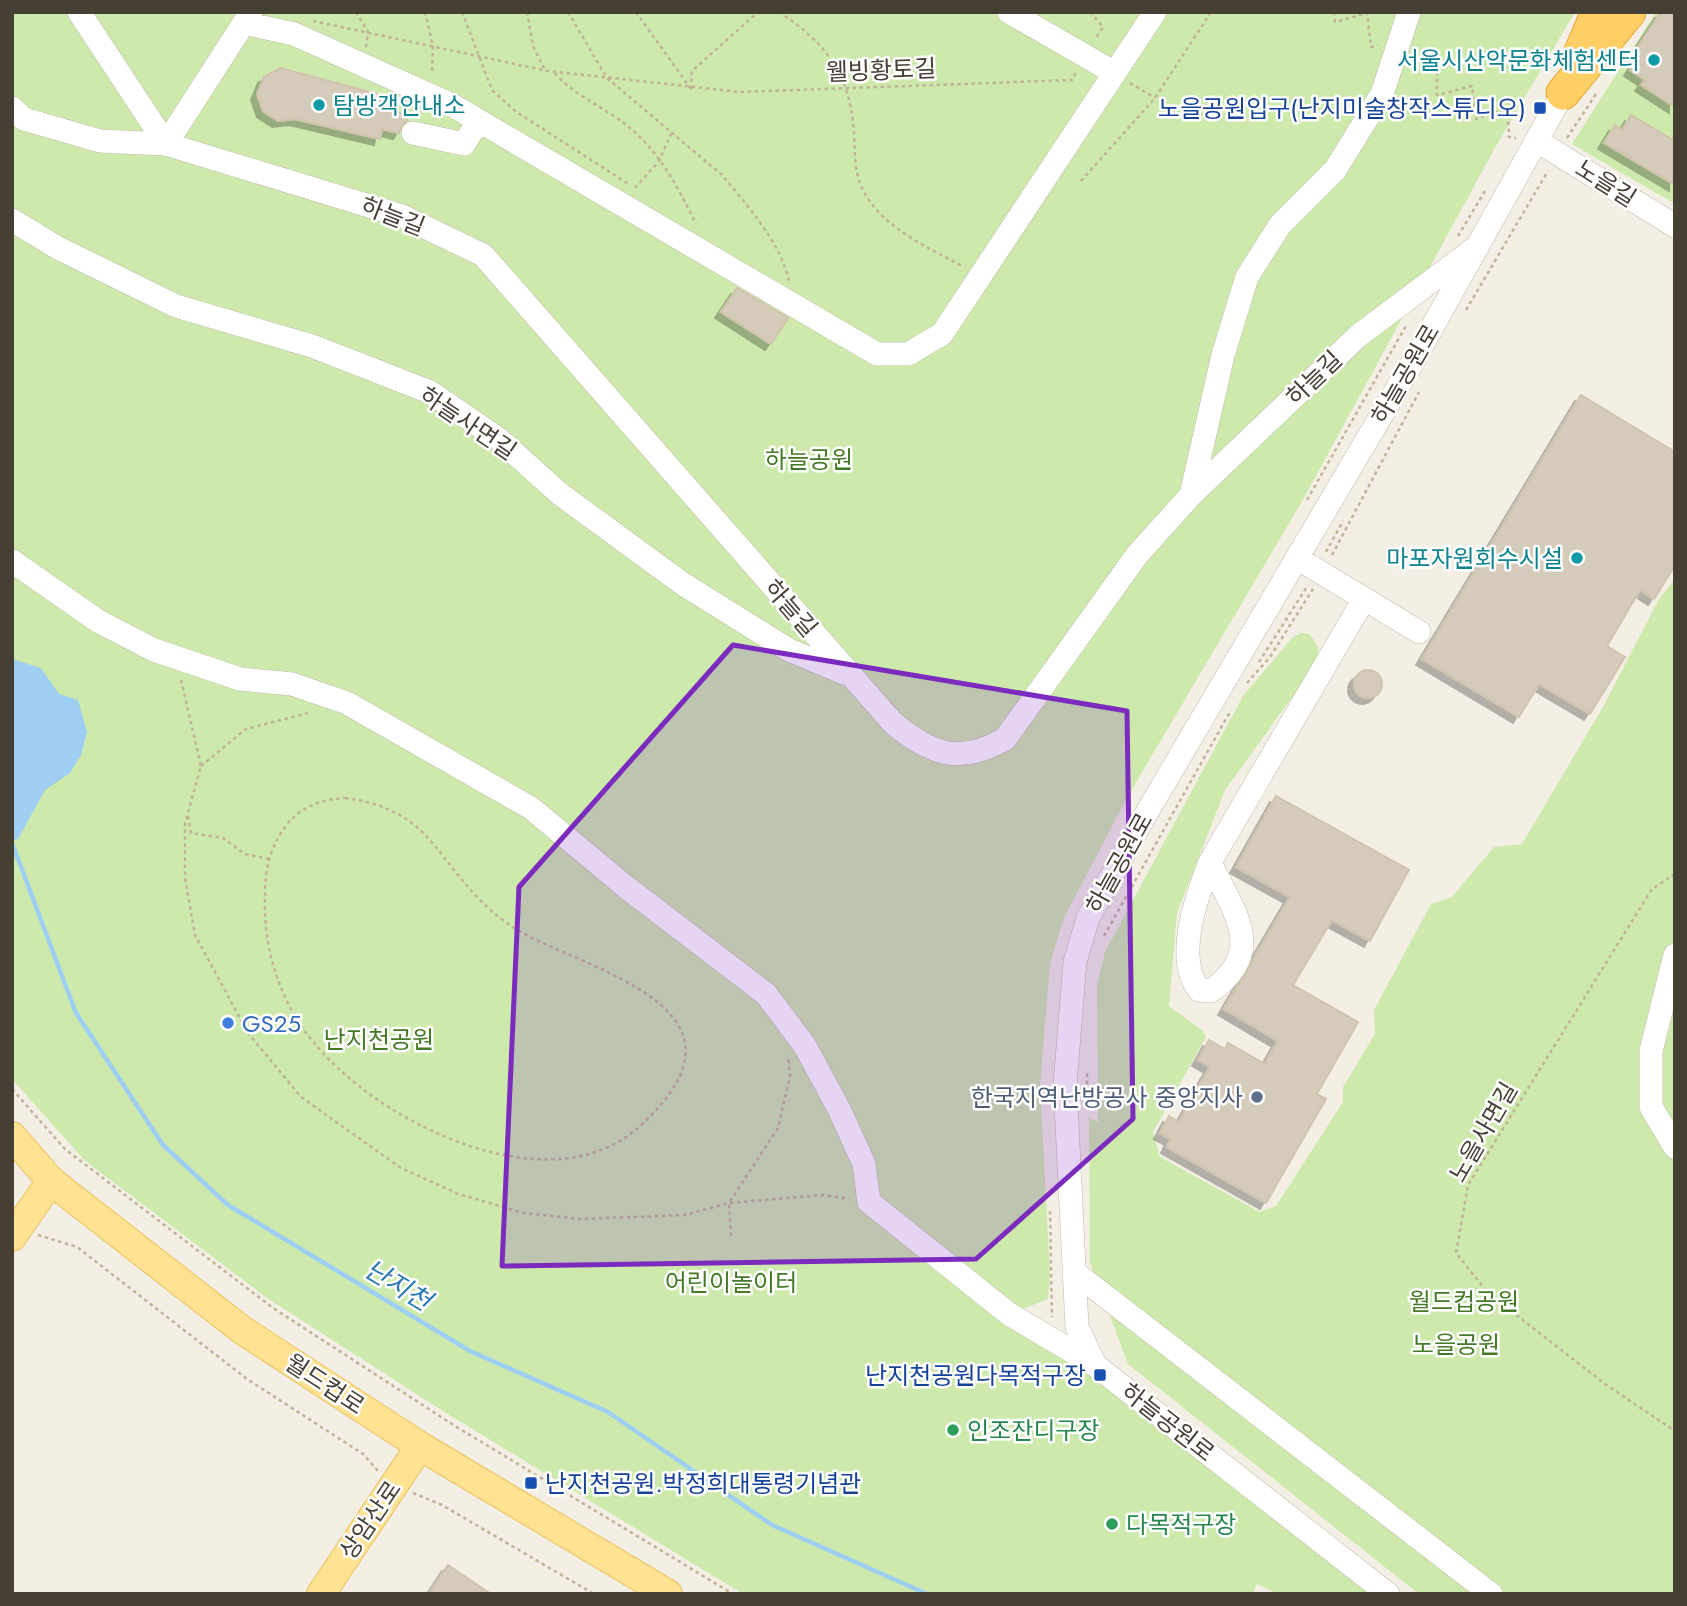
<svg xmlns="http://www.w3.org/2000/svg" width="1687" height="1606" font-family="Jost,'Noto Sans KR',sans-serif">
  <defs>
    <filter id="shadow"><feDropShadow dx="-6" dy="6" stdDeviation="0" flood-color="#0004"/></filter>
  </defs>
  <rect width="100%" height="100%" fill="#f3efe5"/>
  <path fill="#cdeaac" d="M 12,12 L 1575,12 L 1496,146 L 1304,498 L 1128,796 L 1063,920 L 1050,964 L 1040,1086 L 1050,1274 L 1048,1299 L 1010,1314 L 1388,1594 L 1278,1594 L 1257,1584 L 1252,1594 L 743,1594 L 446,1413 L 267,1298 L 84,1160 L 12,1079 Z
    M 1656,12 L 1675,12 L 1675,204 L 1572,144 Z
    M 1675,579 L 1675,1594 L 1419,1594 L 1128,1364 L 1090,1263 L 1089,1118 L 1098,1122 L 1097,985 L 1105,952 L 1243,696 L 1292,638 L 1301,633 L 1310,634 L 1318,647 L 1319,660 L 1225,790 L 1177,913 L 1169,1006 L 1203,1031 L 1206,1037 L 1153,1132 L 1160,1157 L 1260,1212 L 1276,1206 L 1343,1102 L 1343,1087 L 1375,1034 L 1374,1010 L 1431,904 L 1452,897 L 1494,847 L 1522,844 L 1603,707 L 1659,599 Z"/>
  <path fill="#9ecff3" d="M 12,659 L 41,668 L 59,694 L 78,700 L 87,732 L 81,755 L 70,773 L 45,790 L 18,839 L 12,840 Z"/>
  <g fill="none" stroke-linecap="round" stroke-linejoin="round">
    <path stroke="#9ecff3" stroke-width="4.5" d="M 12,843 L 76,1013 L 163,1145 L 228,1205 L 470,1351 L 608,1412 L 772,1525 L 927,1594"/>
  </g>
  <path fill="#d5cbba" stroke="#d1c3ad" stroke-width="2" filter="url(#shadow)" d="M 1661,12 L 1675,12 L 1675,107 L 1641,85 L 1645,80 L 1630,70 L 1635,62 L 1630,59 Z
    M 280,68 L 381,95 L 378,108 L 409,115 L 407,120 L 399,133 L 382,129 L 380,139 L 295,119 L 278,121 L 263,111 L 257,94 L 264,77 Z
    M 1631,115 L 1675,141 L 1675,185 L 1604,143 L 1615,125 L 1622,130 Z
    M 737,288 L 788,318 L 771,344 L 721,312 Z
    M 1581,395 L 1675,452 L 1675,565 L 1654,599 L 1640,590 L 1607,646 L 1625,657 L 1590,714 L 1539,684 L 1519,717 L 1422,659 Z
    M1354 684a14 14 0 1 1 28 0a14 14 0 1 1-28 0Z
    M 1276,796 L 1409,870 L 1370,941 L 1332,920 L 1293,985 L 1358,1022 L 1317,1094 L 1326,1099 L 1266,1203 L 1167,1147 L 1171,1139 L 1160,1133 L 1169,1116 L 1179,1122 L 1210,1067 L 1198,1060 L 1209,1040 L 1225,1049 L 1228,1043 L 1265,1064 L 1278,1041 L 1224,1009 L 1290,897 L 1236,867 Z
    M 448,1565 L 491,1594 L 429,1594 Z"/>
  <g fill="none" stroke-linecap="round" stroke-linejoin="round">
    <g stroke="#c2baaa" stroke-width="24">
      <path id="minor" d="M 79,12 L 166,144 L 251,12
        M 1009,12 L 1113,72
        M 244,23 L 294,34 L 452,105 L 877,354 L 908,354 L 942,334 L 1155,12
        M 12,108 L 24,119 L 100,141 L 166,144 L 402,216 L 483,255 L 893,723 C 932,755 959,765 1005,739 L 1137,555 L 1191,495 L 1358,336 L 1478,246
        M 413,133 L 464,144 L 478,121
        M 1537,141 L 1675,226
        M 12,220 L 58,248 L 176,306 L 312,346 L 430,392 L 500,440 L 560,494 L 683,584 L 789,650 L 844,673
        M 1191,495 L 1223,355 L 1247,277 L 1280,225 L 1335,170 L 1382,94 L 1409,12
        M 1297,558 L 1419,632
        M 12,561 L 98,621 L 154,650 L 240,679 L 292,684 L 347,703 L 531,808 L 626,887 L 766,994 L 805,1046 L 840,1111 L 864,1164 L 869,1202 L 1009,1314 L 1095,1365
        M 1210,862 C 1233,912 1268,950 1211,991 L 1199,990 C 1174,957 1197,896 1210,862 L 1364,599
        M 1675,955 L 1651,1051 L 1651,1107 L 1675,1147
        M 1074,1272 L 1491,1594
        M 1388,1594 L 1095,1365 L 1077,1327 L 1065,1084 L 1075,962 L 1088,918 L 1150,807 L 1414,360 L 1563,93"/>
    </g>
    <g stroke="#e9c15e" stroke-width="30">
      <path id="major" d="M 12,1136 L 51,1181 L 242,1330 L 420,1446 L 668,1594
        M 12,1237 L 51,1181
        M 321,1594 L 420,1446"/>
    </g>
    <g stroke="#e4a42e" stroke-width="35">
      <path id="highway" d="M 1578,59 L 1598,12
        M 1563,93 L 1629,12"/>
    </g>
    <path stroke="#c2b398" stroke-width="2.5" stroke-dasharray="3.5 3.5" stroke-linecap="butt" d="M 356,12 L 368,32 L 366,47
      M 425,12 L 433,46 L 432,74
      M 462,12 L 492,90 L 515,111 L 630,185
      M 527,12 L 533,46 L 545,70
      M 568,12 L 607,78 L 722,175 C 747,205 781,243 789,281
      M 636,12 L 691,89
      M 779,12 C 827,44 850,74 854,133 C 855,152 854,173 863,190 C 882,228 929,248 964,267
      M 1090,12 L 1103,27 L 1095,40
      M 1334,12 L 1335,22 L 1367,13 L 1371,47 L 1378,45
      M 313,21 L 548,71 L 740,92 L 1072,80 L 1076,72
      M 1413,64 L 1437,61 L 1437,95 L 1472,86 L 1476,119 L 1508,108 L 1509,137 L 1516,138
      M 555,73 C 572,94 603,107 625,124 C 658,149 678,187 696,224
      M 1130,83 L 1155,98
      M 691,89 L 692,71 L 758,12
      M 1567,138 L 1596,94
      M 1081,181 L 1155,98 L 1211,12
      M 635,188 L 659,161 L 671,134
      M 1458,236 L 1485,191
      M 1466,310 L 1548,171
      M 1307,500 L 1407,324
      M 1326,552 L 1343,521
      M 1332,555 L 1419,392
      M 1259,662 L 1308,585
      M 181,680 L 201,766 L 185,823 L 185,878 L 195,935 L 248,1033 L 301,1097 L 401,1168 L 456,1193 L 523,1213 L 580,1219 L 685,1215 L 729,1203 L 823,1195 L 849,1199
      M 1247,683 L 1270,657 L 1313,589
      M 201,766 L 246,729 L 312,712
      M 345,798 C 434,810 434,861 493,912 C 518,934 547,945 577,958 C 664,996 736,1038 640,1126 C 550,1208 380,1123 315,1044 C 281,1004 263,950 265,898 C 265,882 266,866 272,851 C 286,816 308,800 345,798 Z
      M 188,816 L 191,833 L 223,838 L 245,854 L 269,859
      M 1675,874 L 1652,889 L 1468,1185 L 1456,1253 L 1488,1293 L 1605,1384 L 1675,1431
      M 1104,936 L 1231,710
      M 12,1089 L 65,1149 L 273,1308 L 455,1426 L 733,1594
      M 1087,1098 L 1087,1070
      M 1050,1211 L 1052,1317
      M 38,1235 L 77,1247 L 247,1379 L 363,1454 L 378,1471
      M 731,1236 L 729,1203 L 778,1128 L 790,1076 L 788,1056
      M 413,1493 L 442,1505 L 594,1594"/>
    <use href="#minor" stroke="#fff" stroke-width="23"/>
    <use href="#major" stroke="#ffe292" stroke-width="28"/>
    <use href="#highway" stroke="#ffce64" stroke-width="33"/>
  </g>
  <path fill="#7b2cbf" fill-opacity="0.2" stroke="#7b2cbf" stroke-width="5" stroke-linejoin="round" d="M 733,645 L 1127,711 L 1133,1119 L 976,1259 L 502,1266 L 519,887 Z"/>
  <g fill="#0f9aa8" stroke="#fff" stroke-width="2.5">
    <circle cx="1654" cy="60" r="7"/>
    <circle cx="319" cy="105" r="7"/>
    <circle cx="1577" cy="558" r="7"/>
  </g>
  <g fill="#1a4fb4" stroke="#fff" stroke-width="2.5">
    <rect x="1533" y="101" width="14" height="14" rx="3.5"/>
    <rect x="1093" y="1368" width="14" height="14" rx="3.5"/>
    <rect x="524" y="1476" width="14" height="14" rx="3.5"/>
  </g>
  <circle fill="#3f7fe0" stroke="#fff" stroke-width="2.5" cx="228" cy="1023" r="7"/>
  <circle fill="#5c6f8a" stroke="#fff" stroke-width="2.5" cx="1257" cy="1097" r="7"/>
  <g fill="#2e9e5b" stroke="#fff" stroke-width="2.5">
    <circle cx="953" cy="1430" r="7"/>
    <circle cx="1112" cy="1524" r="7"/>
  </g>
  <g text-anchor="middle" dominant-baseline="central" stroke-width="5" stroke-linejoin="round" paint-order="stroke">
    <g font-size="24" fill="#0d838f" stroke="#fff" text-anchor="end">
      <text x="1640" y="60">서울시산악문화체험센터</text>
      <text x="333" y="105" text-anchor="start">탐방객안내소</text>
      <text x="1563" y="558">마포자원회수시설</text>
    </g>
    <g font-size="24" fill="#463f34" stroke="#fff">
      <text transform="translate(881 70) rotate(-2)">웰빙황토길</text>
      <text transform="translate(1606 183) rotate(32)">노을길</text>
      <text transform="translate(393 216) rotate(21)">하늘길</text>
      <text transform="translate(1405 374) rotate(-60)">하늘공원로</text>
      <text transform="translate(1314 378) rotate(-44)">하늘길</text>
      <text transform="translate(468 423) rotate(34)">하늘사면길</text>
      <text transform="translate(791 608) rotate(49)">하늘길</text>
      <text transform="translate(1119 863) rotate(-61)">하늘공원로</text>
      <text transform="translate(1483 1132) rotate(-60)">노을사면길</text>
      <text transform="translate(325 1384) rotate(33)">월드컵로</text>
      <text transform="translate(1168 1422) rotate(38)">하늘공원로</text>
      <text transform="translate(370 1520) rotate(-56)">상암산로</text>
    </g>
    <g font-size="24" fill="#164399" stroke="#fff" text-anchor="end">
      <text x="1526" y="108">노을공원입구(난지미술창작스튜디오)</text>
      <text x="1086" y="1375">난지천공원다목적구장</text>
      <text x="545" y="1483" text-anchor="start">난지천공원.박정희대통령기념관</text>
    </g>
    <g font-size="24" fill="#447a25" stroke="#fff">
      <text x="809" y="459">하늘공원</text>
      <text x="379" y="1039">난지천공원</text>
      <text x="731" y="1282">어린이놀이터</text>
      <text x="1464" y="1301">월드컵공원</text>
      <text x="1456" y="1344">노을공원</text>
    </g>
    <g font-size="24" fill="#366cbe" stroke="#fff" text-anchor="start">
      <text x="242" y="1023">GS25</text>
    </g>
    <g font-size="24" fill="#4e5e75" stroke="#fff" text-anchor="end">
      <text x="1243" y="1097">한국지역난방공사 중앙지사</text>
    </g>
    <g font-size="24" fill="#27864d" stroke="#fff" text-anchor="start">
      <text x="967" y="1430">인조잔디구장</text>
      <text x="1126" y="1524">다목적구장</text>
    </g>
    <g font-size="26" font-style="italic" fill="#2979b7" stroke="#fff">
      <text transform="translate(398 1285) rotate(31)">난지천</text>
    </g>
  </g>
  <rect width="1687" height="1606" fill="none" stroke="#463f34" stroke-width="28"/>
</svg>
